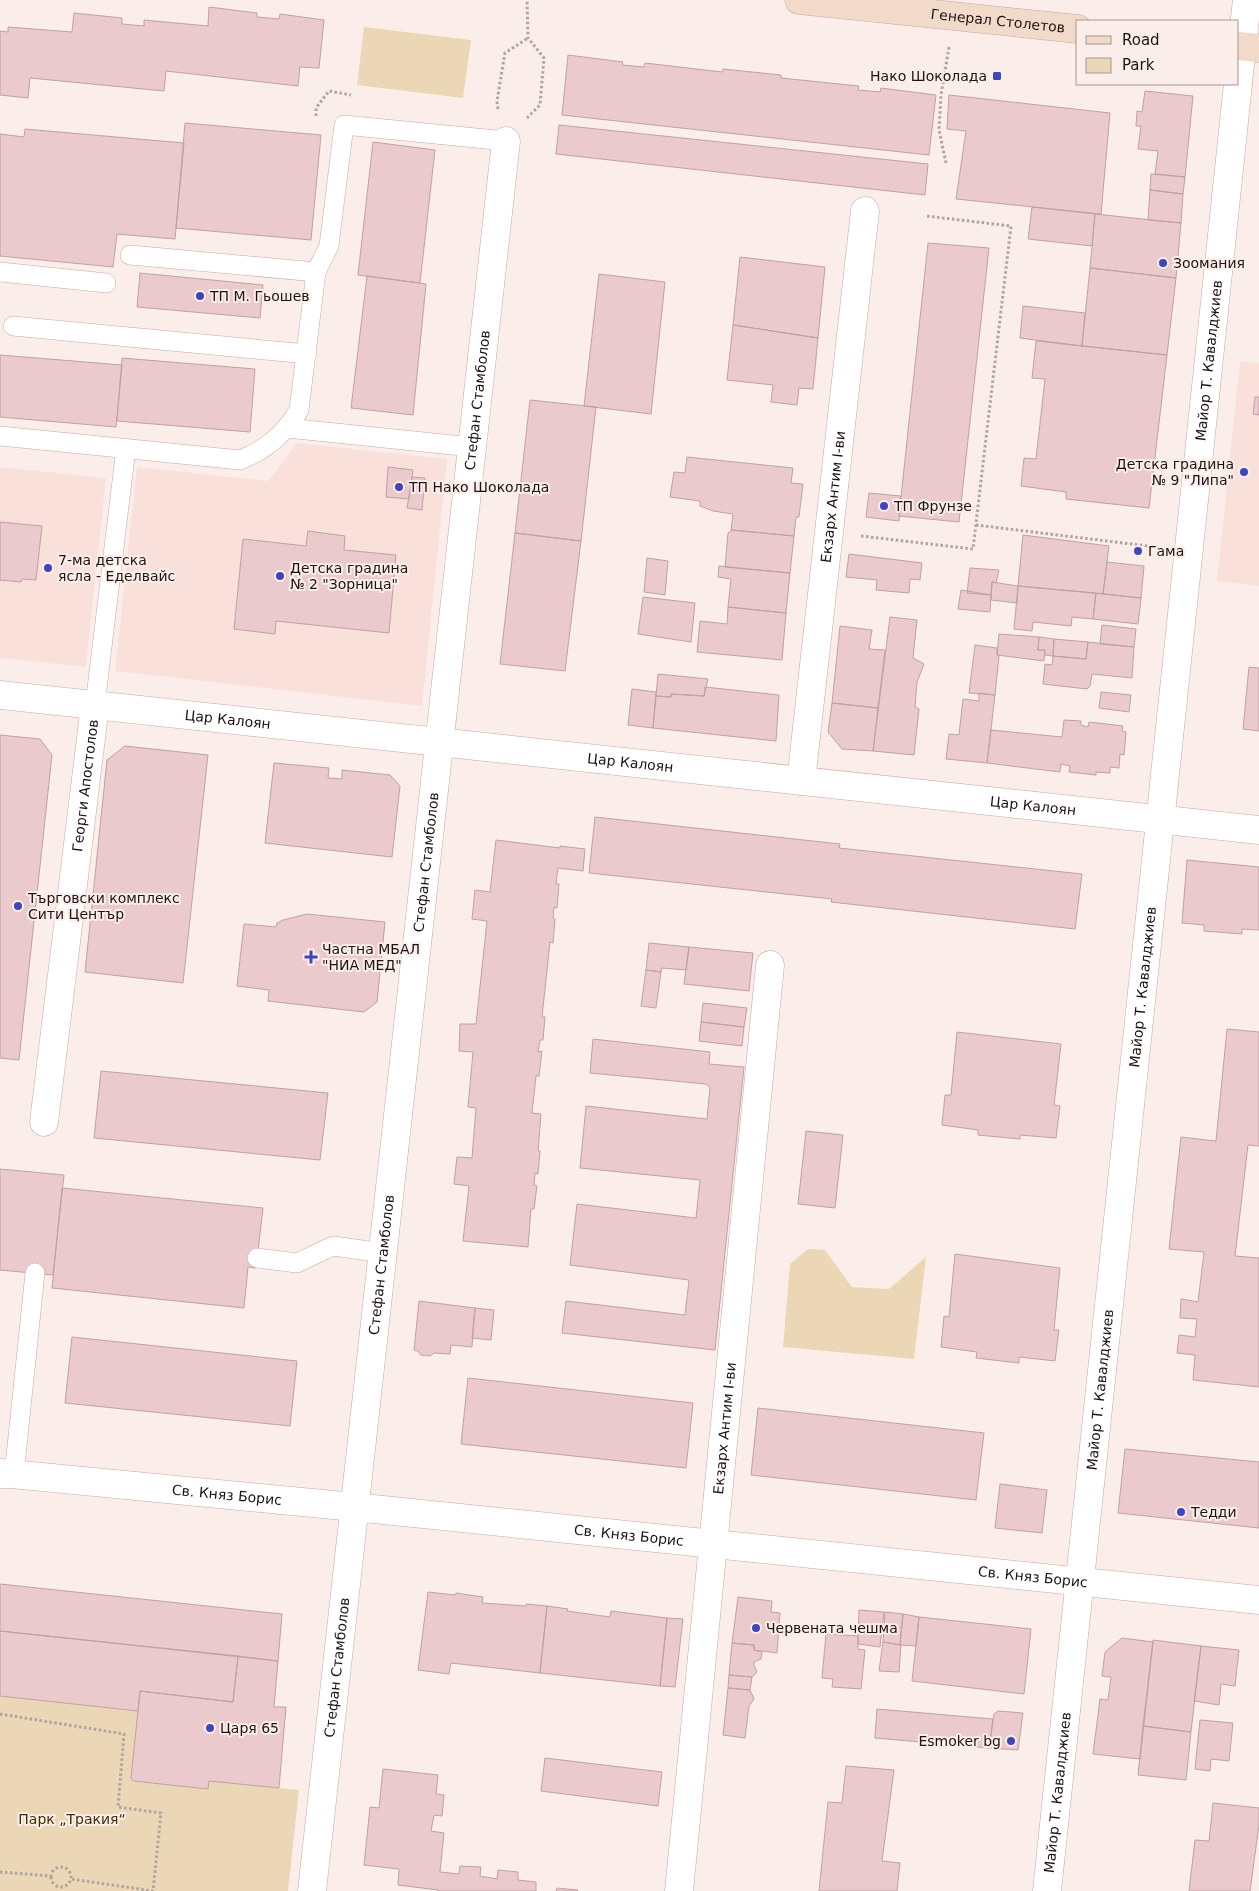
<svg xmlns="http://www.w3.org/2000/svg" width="1259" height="1891" font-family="'DejaVu Sans',sans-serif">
  <rect width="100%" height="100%" fill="#fbeeea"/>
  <path fill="#f9e0db" d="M 1240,361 L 1259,363 L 1259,586 L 1217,581 Z
    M 297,443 L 447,459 L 422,706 L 115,671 L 137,467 L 268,481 Z
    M 0,467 L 106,478 L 86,667 L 0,658 Z"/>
  <path fill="#ebd7b5" d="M 364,27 L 471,40 L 463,98 L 357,85 Z
    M 808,1249 L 825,1250 L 852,1287 L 889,1289 L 926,1257 L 914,1359 L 783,1347 L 790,1264 Z
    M 0,1696 L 138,1711 L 131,1778 L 133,1781 L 208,1789 L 209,1781 L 299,1790 L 288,1891 L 0,1891 Z"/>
  <path fill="#ebcace" stroke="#c0a0a4" d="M 209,7 L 257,13 L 257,17 L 279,19 L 280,14 L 324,20 L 319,68 L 300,67 L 298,86 L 166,71 L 164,91 L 30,78 L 28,98 L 0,95 L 0,31 L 8,32 L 8,27 L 72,32 L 74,13 L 122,18 L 122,24 L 144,26 L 144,20 L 208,26 Z
    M 568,55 L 623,62 L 622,65 L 644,67 L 645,63 L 722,72 L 723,69 L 781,75 L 781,78 L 859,86 L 858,90 L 880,92 L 881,88 L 936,95 L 929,155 L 562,115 Z
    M 1145,91 L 1193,96 L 1185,177 L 1155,174 L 1158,151 L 1138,149 L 1141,126 L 1136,126 L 1137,111 L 1142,112 Z
    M 949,95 L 1110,113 L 1101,214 L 956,199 L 966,131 L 947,129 Z
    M 185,123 L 321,135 L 311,240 L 176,228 Z
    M 559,125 L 928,164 L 925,195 L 556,154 Z
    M 25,129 L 184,143 L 175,239 L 117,234 L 113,267 L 0,256 L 0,134 L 24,137 Z
    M 373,142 L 435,150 L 420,283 L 358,275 Z
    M 1151,174 L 1185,177 L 1183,194 L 1150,190 Z
    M 1150,190 L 1183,194 L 1181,223 L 1148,220 Z
    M 1032,207 L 1095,214 L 1092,246 L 1028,239 Z
    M 1095,214 L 1181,223 L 1176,278 L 1090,268 Z
    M 928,243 L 989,248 L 959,522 L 899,516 Z
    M 740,257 L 825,267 L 818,338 L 733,325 Z
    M 1090,268 L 1176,278 L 1167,355 L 1082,346 Z
    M 140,273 L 263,285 L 260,318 L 137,307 Z
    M 599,274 L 665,282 L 651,414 L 584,406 Z
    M 367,276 L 426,284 L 413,415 L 351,408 Z
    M 1023,306 L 1085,313 L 1082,346 L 1020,338 Z
    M 733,325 L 818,338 L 813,389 L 799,388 L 797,405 L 771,402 L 773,385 L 727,380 Z
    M 1036,341 L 1167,355 L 1149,508 L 1066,499 L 1066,492 L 1021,486 L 1024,458 L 1036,459 L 1045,379 L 1032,378 Z
    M 0,355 L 122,365 L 116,427 L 0,417 Z
    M 122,358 L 255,369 L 250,432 L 117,421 Z
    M 1255,397 L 1259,397 L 1259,415 L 1253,414 Z
    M 530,400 L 596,407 L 581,541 L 515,533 Z
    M 687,457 L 793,468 L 791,483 L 803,484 L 799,517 L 796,517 L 794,536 L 731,530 L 733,514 L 713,511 L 700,506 L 700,501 L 670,497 L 674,472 L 685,473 Z
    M 388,467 L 413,470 L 409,499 L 386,497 Z
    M 412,477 L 425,478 L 422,510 L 407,508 Z
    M 869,493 L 901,496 L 899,521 L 866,517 Z
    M 0,522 L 42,526 L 36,580 L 22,579 L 21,582 L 0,580 Z
    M 732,530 L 794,536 L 790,573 L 725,567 L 728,533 Z
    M 308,531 L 345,536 L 344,550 L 396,555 L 389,633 L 276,621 L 275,634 L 234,629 L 243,539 L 306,546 Z
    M 515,533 L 581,541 L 565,671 L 500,664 Z
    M 1023,535 L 1109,546 L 1103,594 L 1018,586 Z
    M 849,554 L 922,563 L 920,580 L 910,579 L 909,593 L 876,590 L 877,580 L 846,577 Z
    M 647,558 L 668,561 L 665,595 L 644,592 Z
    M 1107,562 L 1144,566 L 1141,598 L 1103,594 Z
    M 719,566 L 790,573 L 786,613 L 728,607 L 731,579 L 718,577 Z
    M 970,568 L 999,570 L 996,583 L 992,582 L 991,595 L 967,593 Z
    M 992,582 L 1018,586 L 1017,603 L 991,600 Z
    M 1018,586 L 1096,593 L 1093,619 L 1072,617 L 1071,626 L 1033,622 L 1032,631 L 1014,629 Z
    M 961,590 L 991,595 L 990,612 L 958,609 Z
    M 1096,593 L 1141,598 L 1138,624 L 1093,619 Z
    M 643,597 L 695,603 L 691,642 L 638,634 Z
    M 728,607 L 786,613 L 782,660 L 697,652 L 700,621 L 727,624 Z
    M 890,617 L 917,620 L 913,658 L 924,664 L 917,682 L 915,707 L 919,709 L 914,755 L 873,751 Z
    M 1102,625 L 1136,629 L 1134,647 L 1100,644 Z
    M 840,626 L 872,630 L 869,649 L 885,650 L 878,708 L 832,703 Z
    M 999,634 L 1039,637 L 1038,650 L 1045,650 L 1044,661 L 997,655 Z
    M 1039,637 L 1054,639 L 1053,656 L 1045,655 L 1045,650 L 1038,650 Z
    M 1054,639 L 1088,642 L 1086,659 L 1053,656 Z
    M 1088,642 L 1134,647 L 1132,678 L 1092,674 L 1090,686 L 1087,689 L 1043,684 L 1045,664 L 1052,665 L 1053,656 L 1086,659 Z
    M 975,645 L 997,648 L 997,655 L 999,656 L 995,695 L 969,693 Z
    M 1249,667 L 1259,668 L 1259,731 L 1243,729 Z
    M 658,674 L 708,679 L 704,696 L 671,694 L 671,697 L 656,696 Z
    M 705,687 L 779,695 L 776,741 L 653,728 L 656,696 L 671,697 L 671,694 L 704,696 Z
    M 632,689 L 656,692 L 653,728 L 628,725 Z
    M 1101,692 L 1131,695 L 1129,712 L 1099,708 Z
    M 979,693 L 995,695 L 987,763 L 946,759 L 949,734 L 959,735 L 963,699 L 979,701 Z
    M 832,703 L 878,708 L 873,751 L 842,749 L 828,732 Z
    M 1064,720 L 1081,721 L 1081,725 L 1088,727 L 1089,722 L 1123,726 L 1122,731 L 1126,732 L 1124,755 L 1120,754 L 1119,768 L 1110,767 L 1110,773 L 1096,772 L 1096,775 L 1069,772 L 1070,766 L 1061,764 L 1060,772 L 987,763 L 991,730 L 1062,737 Z
    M 0,735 L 40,739 L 52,755 L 19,1060 L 0,1058 Z
    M 125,746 L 208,755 L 183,983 L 85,972 L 107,760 Z
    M 274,763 L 329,768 L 328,778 L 342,779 L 342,770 L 390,775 L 400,786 L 392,857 L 265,843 Z
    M 595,817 L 840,844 L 839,848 L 1082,874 L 1075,929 L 831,902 L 832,899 L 589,873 Z
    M 496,840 L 560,848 L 560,846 L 585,849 L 583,871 L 558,868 L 556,884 L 559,884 L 557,908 L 554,907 L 553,918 L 555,919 L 553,943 L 550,942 L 542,1017 L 545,1017 L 543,1040 L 540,1040 L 538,1052 L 542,1051 L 539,1076 L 536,1076 L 532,1113 L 541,1114 L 538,1151 L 540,1151 L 538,1174 L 535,1173 L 534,1185 L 537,1186 L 534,1209 L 531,1209 L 528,1247 L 463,1241 L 469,1186 L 454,1184 L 457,1157 L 472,1158 L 476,1108 L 468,1107 L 473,1052 L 459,1051 L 460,1024 L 476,1024 L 487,921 L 472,919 L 475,890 L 490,892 Z
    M 1187,860 L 1259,867 L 1259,930 L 1242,929 L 1242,934 L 1204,931 L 1204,925 L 1182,923 Z
    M 307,914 L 385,922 L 377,1002 L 364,1012 L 268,1001 L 269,990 L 237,986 L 244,924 L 276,927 L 277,923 L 283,920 Z
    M 649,943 L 689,947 L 686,970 L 662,968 L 661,972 L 646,970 Z
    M 689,947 L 753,953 L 749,991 L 684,984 Z
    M 646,970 L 661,972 L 656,1008 L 641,1006 Z
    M 703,1003 L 747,1008 L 744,1027 L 701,1022 Z
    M 701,1022 L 744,1027 L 742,1046 L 699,1041 Z
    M 1227,1029 L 1259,1032 L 1259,1146 L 1248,1145 L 1235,1256 L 1259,1258 L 1259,1387 L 1193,1380 L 1195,1355 L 1177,1353 L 1179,1335 L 1195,1337 L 1197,1319 L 1180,1318 L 1181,1299 L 1198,1302 L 1204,1252 L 1169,1249 L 1181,1137 L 1216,1141 Z
    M 957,1032 L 1061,1044 L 1054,1105 L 1060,1106 L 1056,1138 L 1020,1135 L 1020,1139 L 978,1135 L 978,1130 L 942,1125 L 945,1095 L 951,1095 Z
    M 593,1039 L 710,1052 L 709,1064 L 744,1067 L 715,1350 L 562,1333 L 566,1301 L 685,1315 L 689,1280 L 570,1265 L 577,1204 L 696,1218 L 700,1180 L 580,1168 L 586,1106 L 707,1119 L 710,1087 L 706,1084 L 590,1073 Z
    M 101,1071 L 328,1093 L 320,1160 L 94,1138 Z
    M 806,1131 L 843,1135 L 835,1208 L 798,1204 Z
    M 0,1169 L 64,1175 L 53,1275 L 0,1270 Z
    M 62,1188 L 263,1208 L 256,1268 L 248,1267 L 244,1308 L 52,1288 Z
    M 955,1254 L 1060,1268 L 1054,1330 L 1059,1330 L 1055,1361 L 1019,1357 L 1019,1363 L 976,1358 L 977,1352 L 941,1347 L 944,1316 L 949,1317 Z
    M 419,1301 L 475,1308 L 472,1347 L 451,1345 L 450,1354 L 434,1353 L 430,1356 L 421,1355 L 418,1351 L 414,1350 Z
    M 475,1308 L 494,1310 L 491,1340 L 472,1338 Z
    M 72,1337 L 297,1361 L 290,1426 L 65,1403 Z
    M 468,1378 L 693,1403 L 686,1468 L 461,1444 Z
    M 758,1408 L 984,1433 L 976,1500 L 751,1475 Z
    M 1125,1449 L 1259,1462 L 1259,1528 L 1118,1513 Z
    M 1000,1484 L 1047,1490 L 1042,1533 L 995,1528 Z
    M 0,1584 L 282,1614 L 278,1661 L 0,1631 Z
    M 428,1592 L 455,1595 L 456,1593 L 483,1597 L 482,1603 L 526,1606 L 526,1604 L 547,1606 L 540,1673 L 451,1663 L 449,1674 L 418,1670 Z
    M 738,1597 L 772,1601 L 771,1612 L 780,1613 L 777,1653 L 754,1650 L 754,1645 L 732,1643 Z
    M 547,1606 L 568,1609 L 567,1611 L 610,1617 L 611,1611 L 667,1618 L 660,1686 L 540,1673 Z
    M 859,1610 L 884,1612 L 880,1647 L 858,1644 Z
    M 885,1612 L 903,1614 L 900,1645 L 883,1642 Z
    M 903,1614 L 919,1617 L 916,1646 L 900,1645 Z
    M 919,1617 L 1031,1629 L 1024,1694 L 912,1681 Z
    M 667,1618 L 683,1619 L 675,1687 L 660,1686 Z
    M 0,1631 L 238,1656 L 233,1702 L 140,1691 L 138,1711 L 0,1696 Z
    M 826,1634 L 858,1636 L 858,1649 L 865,1650 L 861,1689 L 832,1687 L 833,1679 L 822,1678 Z
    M 1122,1638 L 1153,1642 L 1140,1759 L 1093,1754 L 1100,1699 L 1108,1700 L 1111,1677 L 1102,1676 L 1105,1652 Z
    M 1153,1640 L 1201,1646 L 1191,1732 L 1143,1726 Z
    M 883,1642 L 901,1645 L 899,1672 L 879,1671 Z
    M 732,1643 L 754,1645 L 754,1650 L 762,1652 L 761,1659 L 754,1662 L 754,1665 L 757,1672 L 752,1677 L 729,1675 Z
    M 1201,1646 L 1239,1650 L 1235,1686 L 1221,1684 L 1219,1705 L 1194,1701 Z
    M 238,1656 L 278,1661 L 274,1707 L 286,1707 L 279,1788 L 209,1781 L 208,1789 L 133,1781 L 131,1778 L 140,1691 L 233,1702 Z
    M 729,1675 L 752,1677 L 750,1690 L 728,1688 Z
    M 728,1688 L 750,1690 L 754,1699 L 749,1706 L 745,1738 L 723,1735 Z
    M 877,1709 L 993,1719 L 989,1748 L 875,1738 Z
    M 998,1711 L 1023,1713 L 1018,1750 L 989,1748 L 994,1714 Z
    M 1200,1720 L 1233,1723 L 1229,1761 L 1211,1759 L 1210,1771 L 1195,1769 Z
    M 1143,1726 L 1191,1732 L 1186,1780 L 1138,1775 Z
    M 545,1758 L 662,1772 L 658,1806 L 541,1791 Z
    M 846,1766 L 894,1770 L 882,1861 L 900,1863 L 897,1891 L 819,1891 L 828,1802 L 842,1803 Z
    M 383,1769 L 438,1775 L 436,1794 L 444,1795 L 442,1816 L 434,1815 L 431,1831 L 444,1833 L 440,1872 L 459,1874 L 460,1866 L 481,1867 L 480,1876 L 497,1879 L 498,1870 L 518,1872 L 518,1880 L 536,1882 L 536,1891 L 438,1891 L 438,1890 L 398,1885 L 399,1869 L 364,1865 L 370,1807 L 379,1808 Z
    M 1213,1803 L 1259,1808 L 1259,1825 L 1250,1891 L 1189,1891 L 1195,1840 L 1209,1841 Z
    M 557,1888 L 578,1890 L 577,1891 L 556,1891 Z"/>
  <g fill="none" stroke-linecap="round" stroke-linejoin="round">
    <g stroke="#c7a8a1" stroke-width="20">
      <path id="lane" d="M 130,255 L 316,272
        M 0,272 L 106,283
        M 13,326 L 307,354
        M 287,428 L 472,447
        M 0,436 L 240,460 C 266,450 285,434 299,410 L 316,272 L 329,246 L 344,125 L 506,141
        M 95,705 L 126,448
        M 257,1258 L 297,1263 L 333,1246 L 383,1253
        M 3,1479 L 14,1475 L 35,1273"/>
    </g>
    <g stroke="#c7a8a1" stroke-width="29">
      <g id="street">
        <path d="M 1238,83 L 1247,0"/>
        <path id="s1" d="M 0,695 L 1259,830"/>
        <path id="s2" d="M 801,781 L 865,211"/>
        <path id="s3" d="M 44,1122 L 95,705"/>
        <path id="s4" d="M 0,1473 L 354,1507 L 1259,1600"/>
        <path id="s5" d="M 312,1891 L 506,141"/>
        <path id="s6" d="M 679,1891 L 770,965"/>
        <path id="s7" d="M 1047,1891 L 1238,84"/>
      </g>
    </g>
    <g stroke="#c7a8a1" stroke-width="29">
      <g id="secondary">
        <path id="s8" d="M 799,0 L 1078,29"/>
        <path d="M 1238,46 L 1259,48"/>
      </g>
    </g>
    <path stroke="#b0a4a0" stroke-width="3" stroke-dasharray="2.5 2.5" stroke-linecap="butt" d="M 498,109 L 497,101 L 505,53 L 528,38
      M 316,116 L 316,108 L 329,91 L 351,95
      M 527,118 L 540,105 L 544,58 L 528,38 L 527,0
      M 946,163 L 939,130 L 941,95 L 949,47
      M 976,525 L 1156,547
      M 861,536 L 973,549 L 1011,226 L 926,216
      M 0,1714 L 124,1734 L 118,1807 L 161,1813 L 153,1891 L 71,1879
      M51 1877a10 10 0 1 1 20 0a10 10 0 1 1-20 0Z
      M 0,1872 L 51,1876"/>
    <use href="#lane" stroke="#fff" stroke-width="19"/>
    <use href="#street" stroke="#fff" stroke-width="28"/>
    <use href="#secondary" stroke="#f1dac9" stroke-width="28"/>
  </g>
  <g fill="#4145ba" stroke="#fbeeea" stroke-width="2">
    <rect x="992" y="71" width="10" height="10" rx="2.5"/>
    <circle cx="1163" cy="263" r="5"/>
    <circle cx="200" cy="296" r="5"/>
    <circle cx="1244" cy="472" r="5"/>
    <circle cx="399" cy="487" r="5"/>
    <circle cx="884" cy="506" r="5"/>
    <circle cx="1138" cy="551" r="5"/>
    <circle cx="48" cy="568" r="5"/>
    <circle cx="280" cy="576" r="5"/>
    <circle cx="18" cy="906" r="5"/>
    <path d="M308.5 949.5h5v5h5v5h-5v5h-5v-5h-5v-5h5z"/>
    <circle cx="1181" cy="1512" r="5"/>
    <circle cx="756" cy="1628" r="5"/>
    <circle cx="210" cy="1728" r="5"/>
    <circle cx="1011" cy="1741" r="5"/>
  </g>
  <g text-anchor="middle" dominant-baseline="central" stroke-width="4" stroke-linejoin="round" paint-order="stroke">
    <g font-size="14" fill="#1e1310" stroke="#fbeeea">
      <text stroke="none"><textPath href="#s8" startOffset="200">Генерал Столетов</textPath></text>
      <text stroke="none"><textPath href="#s7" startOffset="1539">Майор Т. Кавалджиев</textPath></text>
      <text stroke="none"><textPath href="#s5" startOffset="1500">Стефан Стамболов</textPath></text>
      <text stroke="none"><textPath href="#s2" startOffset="286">Екзарх Антим I-ви</textPath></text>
      <text stroke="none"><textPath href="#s1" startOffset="229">Цар Калоян</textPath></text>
      <text stroke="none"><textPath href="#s1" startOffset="634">Цар Калоян</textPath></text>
      <text stroke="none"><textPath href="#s3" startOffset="339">Георги Апостолов</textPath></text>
      <text stroke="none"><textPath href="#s1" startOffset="1039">Цар Калоян</textPath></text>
      <text stroke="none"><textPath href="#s5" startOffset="1035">Стефан Стамболов</textPath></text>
      <text stroke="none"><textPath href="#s7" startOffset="909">Майор Т. Кавалджиев</textPath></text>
      <text stroke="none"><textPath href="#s5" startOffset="630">Стефан Стамболов</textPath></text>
      <text stroke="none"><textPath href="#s7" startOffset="504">Майор Т. Кавалджиев</textPath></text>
      <text stroke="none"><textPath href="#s6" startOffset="465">Екзарх Антим I-ви</textPath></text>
      <text stroke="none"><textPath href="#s4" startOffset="228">Св. Княз Борис</textPath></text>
      <text stroke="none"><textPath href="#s4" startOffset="632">Св. Княз Борис</textPath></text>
      <text stroke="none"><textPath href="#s4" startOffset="1038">Св. Княз Борис</textPath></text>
      <text stroke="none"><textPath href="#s5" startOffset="225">Стефан Стамболов</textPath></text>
      <text stroke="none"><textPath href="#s7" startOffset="99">Майор Т. Кавалджиев</textPath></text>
    </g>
    <g font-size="14" fill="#1e1310" stroke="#fbeeea" text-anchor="start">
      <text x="987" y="76" text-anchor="end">Нако Шоколада</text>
      <text x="1173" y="263">Зоомания</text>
      <text x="210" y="296">ТП М. Гьошев</text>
      <text x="1234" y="464" text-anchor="end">Детска градина<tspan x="1234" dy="16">№ 9 "Липа"</tspan></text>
      <text x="409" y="487">ТП Нако Шоколада</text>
      <text x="894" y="506">ТП Фрунзе</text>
      <text x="1148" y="551">Гама</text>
      <text x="58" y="560">7-ма детска<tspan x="58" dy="16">ясла - Еделвайс</tspan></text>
      <text x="290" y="568">Детска градина<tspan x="290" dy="16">№ 2 "Зорница"</tspan></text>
      <text x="28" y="898">Търговски комплекс<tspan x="28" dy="16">Сити Център</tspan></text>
      <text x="322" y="949">Частна МБАЛ<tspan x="322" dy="16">"НИА МЕД"</tspan></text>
      <text x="1191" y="1512">Тедди</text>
      <text x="766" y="1628">Червената чешма</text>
      <text x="220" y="1728">Царя 65</text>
      <text x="1001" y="1741" text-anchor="end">Esmoker bg</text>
    </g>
    <g font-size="14" fill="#432e01" stroke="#fbeeea">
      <text x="72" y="1819">Парк „Тракия“</text>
    </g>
  </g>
  <rect x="1076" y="20" width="162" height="65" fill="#fbeeea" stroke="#a39693"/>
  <rect x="1086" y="36" width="25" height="8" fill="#f1dac9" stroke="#a39693"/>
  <text x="1122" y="45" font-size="15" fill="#1e1310">Road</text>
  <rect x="1086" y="58" width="25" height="15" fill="#ebd7b5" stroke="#a39693"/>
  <text x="1122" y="70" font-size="15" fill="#1e1310">Park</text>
</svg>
